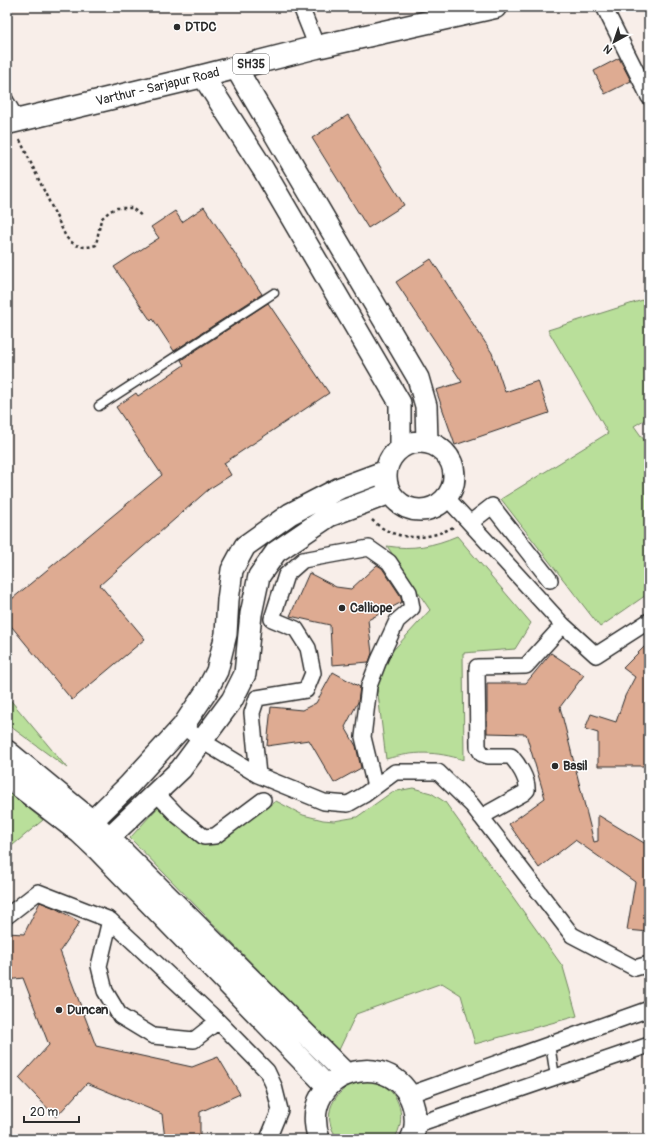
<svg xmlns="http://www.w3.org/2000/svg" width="656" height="1146" font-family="Pangolin,sans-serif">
  <rect width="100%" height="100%" fill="#f8eee9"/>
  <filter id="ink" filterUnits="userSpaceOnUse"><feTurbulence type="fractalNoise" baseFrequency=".025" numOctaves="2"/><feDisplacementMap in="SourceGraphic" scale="8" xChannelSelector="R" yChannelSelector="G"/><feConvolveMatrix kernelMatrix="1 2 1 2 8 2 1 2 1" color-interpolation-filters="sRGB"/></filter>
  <g filter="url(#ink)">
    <path fill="#b9df9a" stroke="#728562" d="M 649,298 L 649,417 L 634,426 L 649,447 L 649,593 L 600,627 L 501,499 L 608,433 L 548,330 Z
      M 457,536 L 531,623 L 515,649 L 463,653 L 464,760 C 435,751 415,751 386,759 L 375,670 L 430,610 L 387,546 C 412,550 434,546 457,536 Z
      M 7,696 L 67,768 L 7,724 Z
      M 413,788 L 431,793 L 445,802 L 563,967 L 577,1016 L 475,1044 L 461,995 L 442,983 L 356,1014 L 338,1052 L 130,838 L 160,805 L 196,840 L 203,842 L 213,841 L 276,801 L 303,815 L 323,820 L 334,821 L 357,817 L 392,792 Z
      M 7,791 L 43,820 L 7,850 Z
      M 359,1081 C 366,1081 372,1081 378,1083 C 401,1092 407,1120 394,1139 L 338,1139 C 319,1115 334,1090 359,1081 Z"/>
    <path fill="#deab92" stroke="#2b2b2b" d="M 619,58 L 631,81 L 605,94 L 594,71 Z
      M 348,115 L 404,205 L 368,228 L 312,138 Z
      M 204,207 L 262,294 L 174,351 L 153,319 L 151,321 L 114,267 L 159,238 L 151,227 L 175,211 L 182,222 Z
      M 431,259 L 492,353 L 505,392 L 538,381 L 549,413 L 455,445 L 436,390 L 462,382 L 396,282 Z
      M 268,303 L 329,393 L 224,463 L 231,475 L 209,489 L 100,585 L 145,639 L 72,700 L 7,621 L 7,603 L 162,475 L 116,407 L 136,393 L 138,396 L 184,365 L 181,360 Z
      M 377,565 L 382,568 L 400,595 L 402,602 L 368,620 L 372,653 L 369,662 L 332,665 L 330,625 L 290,616 L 309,573 L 336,587 L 351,589 Z
      M 649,642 L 649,766 L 598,766 L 598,733 L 585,729 L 591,714 L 616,722 L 625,696 L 635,677 L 623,668 Z
      M 551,653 L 584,675 L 560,707 L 594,842 L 598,841 L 598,815 L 649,846 L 649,932 L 627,930 L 635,882 L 575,840 L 539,868 L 509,824 L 545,798 L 526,734 L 487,733 L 487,683 L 526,683 Z
      M 333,672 L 360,687 L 358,702 L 345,727 L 356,746 L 361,768 L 334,783 L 309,740 L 267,746 L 271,707 L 302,710 L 316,703 Z
      M 40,902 L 55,908 L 80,922 L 60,951 L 96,1046 L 192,1067 L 218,1057 L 240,1094 L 200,1112 L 200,1139 L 165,1139 L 162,1114 L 87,1083 L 56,1117 L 19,1078 L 49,1045 L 23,978 L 7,980 L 7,933 L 24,934 Z"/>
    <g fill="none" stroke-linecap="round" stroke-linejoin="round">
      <g stroke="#2b2b2b" stroke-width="11">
        <path id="lane" d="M 7,96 L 20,118
          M 99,406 L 274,293
          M 550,1044 L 555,1077"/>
      </g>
      <g stroke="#2b2b2b" stroke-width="18">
        <path id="street" d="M 301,7 L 317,47
          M 604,7 L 649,97
          M 447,498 L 563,625 L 596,655 L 649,621
          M 470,523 L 492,506 L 550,580
          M 183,726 L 202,741 L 258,775 L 324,802 L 348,804 L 364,795 L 395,772 L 438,772 L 472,805 L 572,935 L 635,968 L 649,964
          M 258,775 L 252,713 L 257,698 L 306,690 L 313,673 L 308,648 L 296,629 L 272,619 L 286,575 L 303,560 L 369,548 L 389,562 L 409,592 L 412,608 L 397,621 L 379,660 L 369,686 L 363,737 L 375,787
          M 156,793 L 178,816 L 204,837 L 215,836 L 263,800
          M 481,817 L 524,793 L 527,790 C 528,779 518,764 511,756 L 488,756 L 482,754 L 478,747 L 477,667 L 526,666 L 563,625
          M 7,916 L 38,892 L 110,920 L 218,1021 L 267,1071 L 274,1086 L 280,1110 L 268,1139
          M 110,920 L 99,966 L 105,991 L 120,1016 L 153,1036 L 194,1040 L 218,1021
          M 408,1095 L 649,1009
          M 415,1125 L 649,1045"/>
      </g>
      <g stroke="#2b2b2b" stroke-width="24">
        <path id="secondary" d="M 236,68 L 418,378 L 426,406 L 427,442
          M 203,76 L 263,169 L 400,403 L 400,448
          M386 476a34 34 0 1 1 68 0a34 34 0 1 1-68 0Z
          M 7,751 L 92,821 L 346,1074
          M 7,777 L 80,833 L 97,849 L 328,1087
          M 80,833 L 128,786 L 183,726 L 206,692 L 217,671 L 226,634 L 228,600 L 232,570 L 245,546 L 290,514 L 340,488 L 386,471
          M 97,849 L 181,769 L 232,700 L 245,674 L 251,614 L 259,576 L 276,552 L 329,516 L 390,493
          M 319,1139 C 295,1068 399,1043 414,1109 C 416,1119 416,1130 411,1139"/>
      </g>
      <g stroke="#2b2b2b" stroke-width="25">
        <g id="primary">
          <path id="s1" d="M 7,123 L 203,76 L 317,47 L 495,7"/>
        </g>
      </g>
      <path stroke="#2b2b2b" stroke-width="2.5" stroke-dasharray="3 3" stroke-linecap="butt" d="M 20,140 L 66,237 C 75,247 84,249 96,245 L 101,219 L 110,211 L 117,208 L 132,208 L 143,217
        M 372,520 C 395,542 428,541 453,527"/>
      <use href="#lane" stroke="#fff" stroke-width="8"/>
      <use href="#street" stroke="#fff" stroke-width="15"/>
      <use href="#secondary" stroke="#fff" stroke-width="21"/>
      <use href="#primary" stroke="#fff" stroke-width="22"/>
    </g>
  </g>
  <g fill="#2b2b2b" stroke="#fff" stroke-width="1.5">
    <circle cx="177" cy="27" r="4"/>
    <circle cx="342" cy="608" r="4"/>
    <circle cx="555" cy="766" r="4"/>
    <circle cx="59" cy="1010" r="4"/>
  </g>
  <g text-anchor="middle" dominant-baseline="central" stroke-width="3" stroke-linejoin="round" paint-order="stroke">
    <rect fill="#fff" stroke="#6b6b6b" stroke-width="1" x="233" y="54" width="36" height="20" rx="3"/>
    <g font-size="12" font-weight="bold" fill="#2b2b2b">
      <text x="251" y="64">SH35</text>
    </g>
    <g font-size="13" font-weight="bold" fill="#2b2b2b" stroke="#fff" text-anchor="start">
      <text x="185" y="27">DTDC</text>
      <text x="350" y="608">Calliope</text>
      <text x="563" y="766">Basil</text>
      <text x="67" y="1010">Duncan</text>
    </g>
    <g font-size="13" fill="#2b2b2b" stroke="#fff">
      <text stroke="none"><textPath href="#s1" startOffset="155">Varthur - Sarjapur Road</textPath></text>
    </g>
  </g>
  <rect width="656" height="1146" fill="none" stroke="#fff" stroke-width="24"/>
  <rect x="12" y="12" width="632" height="1122" fill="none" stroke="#2b2b2b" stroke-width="1.5" filter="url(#ink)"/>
  <g transform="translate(614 42) rotate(220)" stroke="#ffffff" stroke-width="3" paint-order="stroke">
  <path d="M0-3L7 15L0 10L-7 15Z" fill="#2b2b2b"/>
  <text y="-6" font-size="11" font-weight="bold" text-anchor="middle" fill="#2b2b2b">N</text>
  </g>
  <path d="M24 1116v6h55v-6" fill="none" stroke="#2b2b2b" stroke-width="2"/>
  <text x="30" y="1116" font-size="12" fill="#2b2b2b" stroke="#ffffff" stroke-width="3" paint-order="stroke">20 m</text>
</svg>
